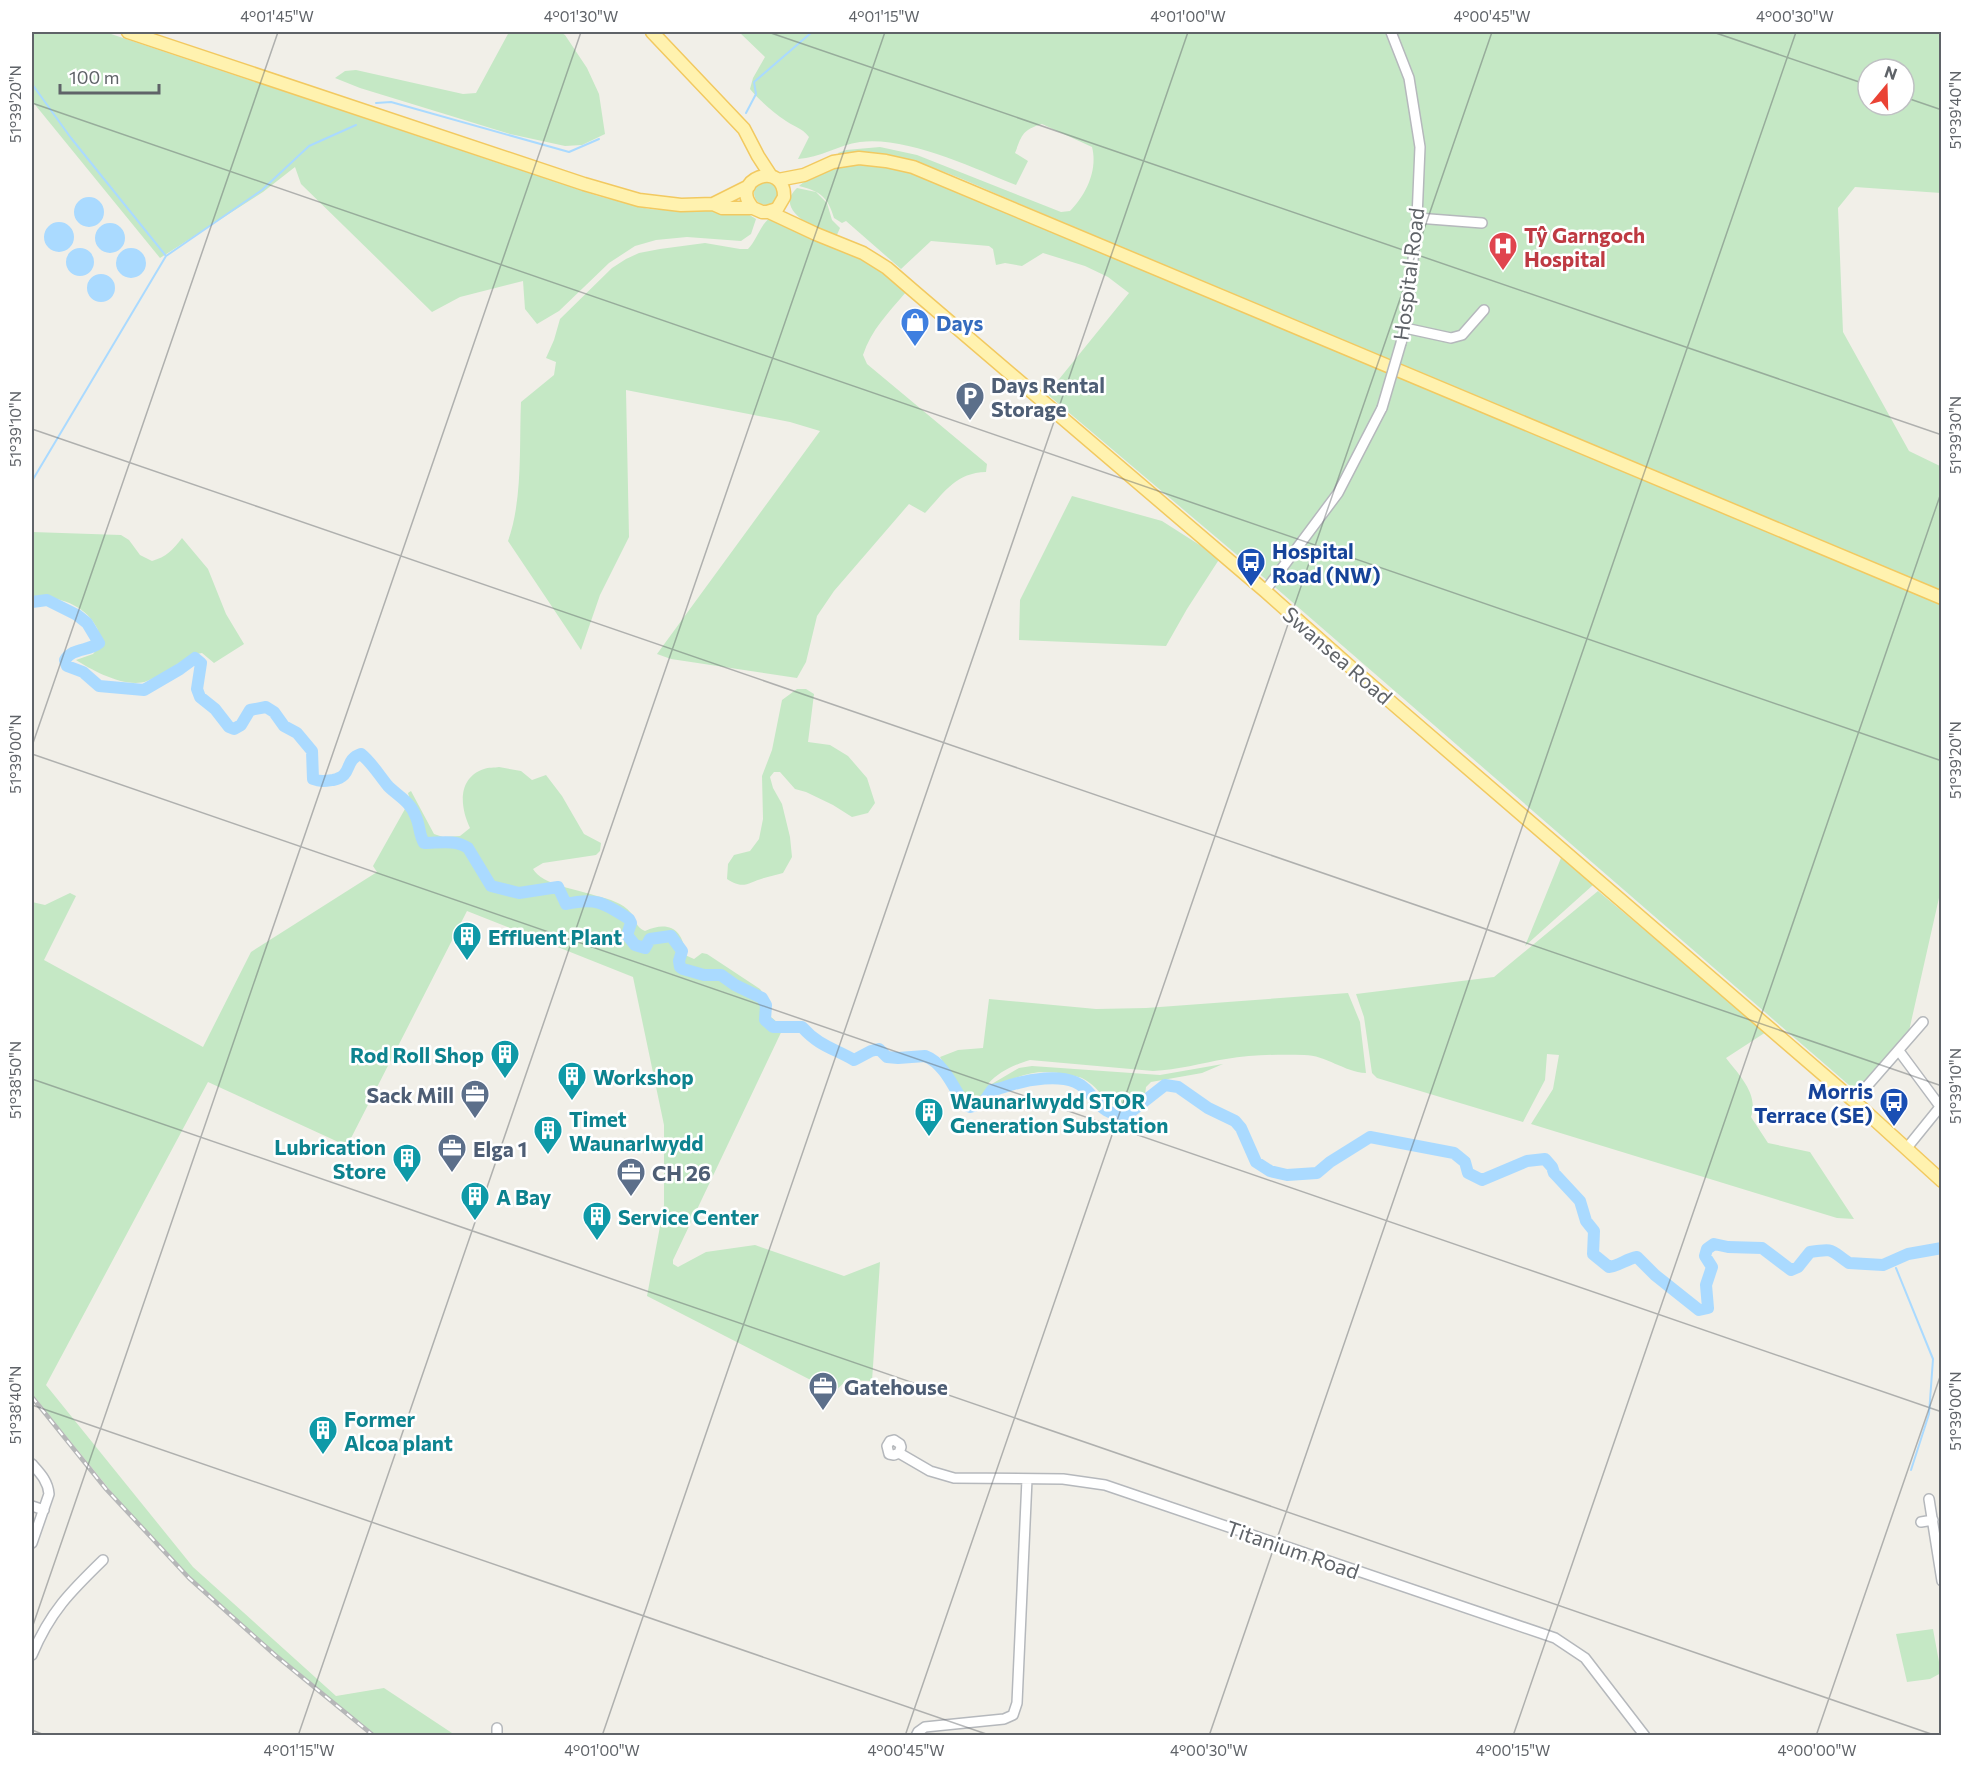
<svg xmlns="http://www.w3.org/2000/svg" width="1973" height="1767" font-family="Commissioner,sans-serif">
  <rect width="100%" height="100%" fill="#f1efe8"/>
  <path fill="#c5e8c5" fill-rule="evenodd" d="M 32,32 L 105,32 L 598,196 L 649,209 L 679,211 L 722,210 L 748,214 L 756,219 L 751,234 L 741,241 L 687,237 L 656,240 L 635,246 L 609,263 L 559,311 L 537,324 L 525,309 L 523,281 L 460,297 L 432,312 L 301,184 L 295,167 L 263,192 L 160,258 L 32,101 Z
    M 509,32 L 560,32 L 565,35 L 587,68 L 599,94 L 605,134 L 582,145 L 565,146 L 510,134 L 360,88 L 335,78 L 345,71 L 356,70 L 463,94 L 476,93 Z
    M 739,32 L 1941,32 L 1941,193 L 1855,187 L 1838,208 L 1843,332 L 1909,451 L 1942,467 L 1941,889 L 1909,1031 L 1857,1092 L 1276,588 L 1047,394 L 1129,293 L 1108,277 L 1085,266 L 1043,253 L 1022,266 L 1005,263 L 996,265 L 993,249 L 989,246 L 931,241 L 901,269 L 846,221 L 842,223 L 834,218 C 828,197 820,191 799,186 C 816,172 842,161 864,163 C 877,164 889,167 902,169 L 1140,266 L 1138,254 C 1096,236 1053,218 1011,200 C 957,177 899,147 839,155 L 838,153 L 846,150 L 880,147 L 917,155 L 1061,212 L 1070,211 C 1086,195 1098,170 1092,147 L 1042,124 C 1022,130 1022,135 1015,153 L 1028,161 L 1016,185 C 973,168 907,136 860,142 C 838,145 820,158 798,159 L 809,137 C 801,127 796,128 786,121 C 773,112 760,101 750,89 L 753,78 L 765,57 ZM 1868,69 L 1904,69 L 1904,105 L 1868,105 Z
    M754 193a12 12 0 1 1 24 0a12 12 0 1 1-24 0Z
    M 797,188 L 816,192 L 827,203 L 832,220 L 840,228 L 836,237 C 819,230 772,211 797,188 Z
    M 770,218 L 856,256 L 883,273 L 906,292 C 889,312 871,330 863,355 L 867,364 L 987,464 L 986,472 C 955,473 945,492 925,513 L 909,504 L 834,591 L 817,616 L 806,662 L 797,678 L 671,659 L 657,654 L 820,431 L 790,422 L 626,390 L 629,537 L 600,595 L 581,650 L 508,541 C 523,499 519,446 521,402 L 554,375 L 556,362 L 546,358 L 554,340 L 560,319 L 612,268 L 626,259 L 639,253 L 660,249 L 705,243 L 740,249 L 748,249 C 757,240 760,225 770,218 Z
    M 1072,496 L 1162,521 L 1220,558 L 1187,609 L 1166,646 L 1019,640 L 1020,600 Z
    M 32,532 L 121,535 L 129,540 L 140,555 L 152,561 C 166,557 173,550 182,538 L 208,569 L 226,614 L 244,644 L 214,663 L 202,653 C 188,655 180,663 168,670 C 162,674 154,678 147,681 C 127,689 93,671 76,660 L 93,654 L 99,647 C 99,641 100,633 97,628 C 86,605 55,594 32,598 Z
    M 797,689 L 806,689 L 814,694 L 808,742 L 830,745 L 848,756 L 867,778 L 875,803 L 868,813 L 852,817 L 833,805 L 806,792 L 795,789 L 780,772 L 774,772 L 770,777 L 773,788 L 782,804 L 790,837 L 792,857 L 783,873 C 777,875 770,876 764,878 C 747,883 744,890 727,879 L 728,864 L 734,855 L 750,851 L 759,839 L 763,819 L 762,776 L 772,750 L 782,700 Z
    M 499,767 L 521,771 L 532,780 L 546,775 L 562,796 L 584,834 L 601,843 L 600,851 L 596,855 L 543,863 L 533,869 C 542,885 580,890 597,896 C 609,899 623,903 631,913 C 636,921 636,927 645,931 C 668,920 684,929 685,955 L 694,959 L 702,953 L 707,954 L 760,989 L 770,1002 L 771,1017 L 777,1022 L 786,1022 L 673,1260 L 673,1264 L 678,1267 L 706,1252 L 755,1245 L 844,1276 L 880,1262 L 872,1381 L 847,1380 L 834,1392 L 647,1296 L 664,1205 L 664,1125 L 633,977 L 467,911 L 347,1146 L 208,1082 L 46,1385 L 193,1567 L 336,1696 L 384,1688 L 455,1735 L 374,1735 L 353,1720 L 277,1658 L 198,1586 L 144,1532 L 32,1394 L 32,902 L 45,905 L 70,893 L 76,896 L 44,960 L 203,1047 L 251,952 L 377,872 L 373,866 L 410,800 L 408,793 L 411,791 L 434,834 L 443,837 L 460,836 L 470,828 C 460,807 457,778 484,769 C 488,767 495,768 499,767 Z
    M 1561,858 L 1593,885 L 1525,946 Z
    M 1598,891 L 1766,1032 L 1726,1058 C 1739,1075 1759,1094 1751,1117 L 1768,1143 L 1810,1152 L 1854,1219 L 1837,1218 L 1531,1124 L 1553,1089 L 1559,1055 L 1547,1054 L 1545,1080 L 1523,1122 L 1377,1078 L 1372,1073 L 1364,1017 L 1356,994 L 1494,977 Z
    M 1348,993 L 1360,1022 L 1366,1073 C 1344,1072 1326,1055 1304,1055 C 1278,1054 1251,1055 1226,1059 C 1201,1063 1178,1070 1153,1071 L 1030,1060 C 1016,1064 998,1072 988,1084 L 990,1085 L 1019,1068 L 1032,1066 L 1160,1075 L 1223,1064 L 1202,1073 L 1151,1082 L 1146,1087 L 1144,1103 C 1115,1123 1107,1094 1087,1081 C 1082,1077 1075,1076 1069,1075 C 1044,1069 1025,1072 1003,1084 C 993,1090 985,1094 976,1102 C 962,1102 947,1069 940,1057 L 958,1050 L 983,1048 L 989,999 L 1096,1009 L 1146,1008 Z
    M 1933,1629 L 1941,1673 L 1930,1679 L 1907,1682 L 1896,1634 Z"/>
  <path fill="#aadaff" d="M74 212a15 15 0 1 1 30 0a15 15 0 1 1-30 0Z
    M44 237a15 15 0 1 1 30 0a15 15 0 1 1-30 0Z
    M95 238a15 15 0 1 1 30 0a15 15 0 1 1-30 0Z
    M66 262a14 14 0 1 1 28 0a14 14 0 1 1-28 0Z
    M116 263a15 15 0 1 1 30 0a15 15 0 1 1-30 0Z
    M87 288a14 14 0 1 1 28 0a14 14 0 1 1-28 0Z"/>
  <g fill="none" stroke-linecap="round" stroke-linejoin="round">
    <path stroke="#aadaff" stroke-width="2" d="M 32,84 L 71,138 L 166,256
      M 376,103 L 391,102 L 569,152 L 599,139
      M 746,113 L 756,94 L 754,82 L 812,32
      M 32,481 L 166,256 L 262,190 L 309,146 L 356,125
      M 1896,1268 L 1933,1359 L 1929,1414 L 1911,1470"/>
    <path stroke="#aadaff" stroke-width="12" d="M 32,602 L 47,600 L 77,615 L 87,623 L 99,643 C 89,651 72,648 65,660 L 67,666 L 83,672 L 99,686 L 144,690 L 180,669 L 195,658 L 201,663 L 197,689 L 200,697 L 215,709 L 229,727 L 234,729 L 241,725 L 250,710 L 266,707 L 274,712 L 284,726 L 297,733 L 312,751 L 313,779 C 321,782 326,781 333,780 C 354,776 343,760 361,754 C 372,763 379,775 388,786 C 398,796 411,802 416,817 C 420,826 419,835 424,843 C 439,843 455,839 468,848 L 491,886 L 519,893 L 558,887 L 566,904 C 596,897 604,903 629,919 L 631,923 L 627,935 L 635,945 L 645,948 L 650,939 L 671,936 L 682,951 L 679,961 L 680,967 L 683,969 L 704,975 L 721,975 L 735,985 L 762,998 L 766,1005 L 765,1020 L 773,1027 L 802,1027 C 819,1046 833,1048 854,1060 L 871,1051 L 879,1049 L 887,1057 L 898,1058 L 925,1056 C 944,1063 954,1088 964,1104 L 970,1107 L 983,1103 L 992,1090 C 1000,1089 1006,1086 1014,1084 C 1031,1079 1058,1075 1075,1082 C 1097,1091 1096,1118 1128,1114 L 1165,1085 L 1178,1087 L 1208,1108 L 1235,1121 L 1241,1128 L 1256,1162 L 1270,1171 L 1287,1175 L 1317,1173 L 1330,1162 L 1370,1137 L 1454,1153 L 1465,1162 L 1468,1173 L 1482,1180 L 1527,1161 L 1545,1159 L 1552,1167 L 1554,1173 L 1580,1201 L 1586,1221 L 1594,1231 L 1593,1254 L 1609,1267 C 1619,1266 1626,1259 1637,1257 L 1655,1275 L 1699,1310 L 1708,1308 L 1706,1285 L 1712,1267 L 1705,1256 L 1707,1249 L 1714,1244 L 1728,1247 L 1762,1248 L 1791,1270 L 1798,1267 L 1810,1252 C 1835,1248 1830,1250 1849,1263 L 1883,1265 L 1908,1254 L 1942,1248"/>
    <g stroke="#b5b8bc" stroke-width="12">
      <path id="minor" d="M 1391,32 L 1409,78 L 1420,147 L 1417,218 L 1411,281 L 1405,328 L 1401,343
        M 1417,218 L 1482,223
        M 1405,328 L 1451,338 L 1462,335 L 1484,310
        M 1265,591 L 1338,493 L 1382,408
        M 1899,1051 L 1942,1109
        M 1854,1101 L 1923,1022
        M 1906,1149 L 1940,1107
        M 899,1453 L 901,1447 L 900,1444 L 894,1440 L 890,1441 L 887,1446 L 889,1454 L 894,1455 L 899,1453 L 930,1471 L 954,1478 L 1063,1479 L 1105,1485 L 1555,1638 L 1585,1658 L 1645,1736
        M 32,1464 C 40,1473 48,1481 49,1494 L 32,1543
        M 1929,1499 L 1942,1581
        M 32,1506 L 44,1510
        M 1921,1522 L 1933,1520
        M 32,1655 C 50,1612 70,1592 103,1560
        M 497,1728 L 497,1736
        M 916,1736 L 918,1732 L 925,1727 L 1004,1719 L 1013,1715 L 1017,1703 L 1027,1479"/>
    </g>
    <g stroke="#f2c960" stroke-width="15">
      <path id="major" d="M 128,32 L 584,184 L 639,200 L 681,205 L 713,204 L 722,208 L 753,208 L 762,212 L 767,212 L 777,209 L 784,197 C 785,158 727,180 753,208
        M 652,32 L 744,129 L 758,156 L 771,176
        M 778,180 L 804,175 L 833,162 L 859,158 L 886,161 L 913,167 L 1942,598
        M 713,204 L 749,186
        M 769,212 L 816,234 L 863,253 L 887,268 L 916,293 L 1265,591 L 1363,678 L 1854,1101 L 1942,1181"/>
    </g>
    <use href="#minor" stroke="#fff" stroke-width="9"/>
    <use href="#major" stroke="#fff2af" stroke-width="12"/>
    <g stroke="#b6b7b8" stroke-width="4.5">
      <path id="rail" d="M 32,1397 L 106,1489 L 189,1578 L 275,1655 L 374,1736"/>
    </g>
    <use href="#rail" stroke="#fff" stroke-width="2" stroke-dasharray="7" stroke-linecap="butt"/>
    <g stroke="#b5b8bc" stroke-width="12" stroke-linecap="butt">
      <path id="minor-bridge" d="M 1382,408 L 1401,343"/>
    </g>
    <use href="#minor-bridge" stroke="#fff" stroke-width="9"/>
  </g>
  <path fill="none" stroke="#5f6368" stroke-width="1.5" stroke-opacity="0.45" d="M 768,32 L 1942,435M 1713,32 L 1868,85M 1904,97 L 1942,110M 32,103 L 1942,761M 32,429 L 1942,1086M 32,746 L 278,32M 32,754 L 1942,1412M 32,1079 L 1937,1736M 32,1405 L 992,1736M 32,1628 L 581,32M 32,1730 L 47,1736M 298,1736 L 885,32M 602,1736 L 1188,32M 905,1736 L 1492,32M 1209,1736 L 1796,32M 1513,1736 L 1942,490M 1816,1736 L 1942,1371"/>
  <defs>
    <g id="hospital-pin" transform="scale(1.5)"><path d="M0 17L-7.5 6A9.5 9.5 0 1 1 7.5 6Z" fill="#e0444e" stroke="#fff"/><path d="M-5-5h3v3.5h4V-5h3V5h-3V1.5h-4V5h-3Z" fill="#fff"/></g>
    <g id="shop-pin" transform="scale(1.5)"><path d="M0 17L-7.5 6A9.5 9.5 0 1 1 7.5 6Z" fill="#3f7fe0" stroke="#fff"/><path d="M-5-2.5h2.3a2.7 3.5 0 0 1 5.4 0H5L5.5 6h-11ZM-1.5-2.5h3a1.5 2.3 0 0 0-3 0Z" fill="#fff"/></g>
    <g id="parking-pin" transform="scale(1.5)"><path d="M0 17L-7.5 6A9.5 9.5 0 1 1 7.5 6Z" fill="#5c6f8a" stroke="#fff"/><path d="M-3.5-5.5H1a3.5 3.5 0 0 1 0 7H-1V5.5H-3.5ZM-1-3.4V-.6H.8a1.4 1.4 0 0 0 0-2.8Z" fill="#fff"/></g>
    <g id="bus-pin" transform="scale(1.5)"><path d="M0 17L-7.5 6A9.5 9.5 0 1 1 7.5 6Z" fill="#1a4fb4" stroke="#fff"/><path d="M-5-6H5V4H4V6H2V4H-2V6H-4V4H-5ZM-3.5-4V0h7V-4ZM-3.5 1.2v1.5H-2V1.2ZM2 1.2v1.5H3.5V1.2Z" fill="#fff"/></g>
    <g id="building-pin" transform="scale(1.5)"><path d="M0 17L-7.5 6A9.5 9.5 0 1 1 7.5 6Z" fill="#0f9aa8" stroke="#fff"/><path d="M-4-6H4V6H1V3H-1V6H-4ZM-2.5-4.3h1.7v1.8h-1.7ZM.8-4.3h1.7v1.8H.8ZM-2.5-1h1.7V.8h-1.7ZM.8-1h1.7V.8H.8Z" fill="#fff"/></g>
    <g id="office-pin" transform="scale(1.5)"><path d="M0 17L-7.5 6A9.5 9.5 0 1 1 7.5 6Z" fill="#5c6f8a" stroke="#fff"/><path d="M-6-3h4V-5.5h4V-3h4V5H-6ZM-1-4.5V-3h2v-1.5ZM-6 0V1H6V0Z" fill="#fff"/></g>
  </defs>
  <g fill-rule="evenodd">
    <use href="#hospital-pin" x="1503" y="246"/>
    <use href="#shop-pin" x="915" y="322"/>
    <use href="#parking-pin" x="970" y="396"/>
    <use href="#bus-pin" x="1251" y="562"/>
    <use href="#building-pin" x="467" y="936"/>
    <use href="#building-pin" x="505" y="1054"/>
    <use href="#building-pin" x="572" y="1076"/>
    <use href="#office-pin" x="475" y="1094"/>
    <use href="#bus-pin" x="1894" y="1102"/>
    <use href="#building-pin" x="929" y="1112"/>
    <use href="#building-pin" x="548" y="1130"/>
    <use href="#office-pin" x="452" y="1148"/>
    <use href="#building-pin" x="407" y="1158"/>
    <use href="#office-pin" x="631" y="1172"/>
    <use href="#building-pin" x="475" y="1196"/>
    <use href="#building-pin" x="597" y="1216"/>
    <use href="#office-pin" x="823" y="1386"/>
    <use href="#building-pin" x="323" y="1430"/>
  </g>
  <g text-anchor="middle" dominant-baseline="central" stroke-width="5" stroke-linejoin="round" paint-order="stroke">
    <g font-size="21" font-weight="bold" fill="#be3a42" stroke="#fff" text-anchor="start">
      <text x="1524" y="234">Tŷ Garngoch<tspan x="1524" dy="24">Hospital</tspan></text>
    </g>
    <g font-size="21" fill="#5f6368" stroke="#fff">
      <text transform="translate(1408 274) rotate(-83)">Hospital Road</text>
      <text transform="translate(1338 655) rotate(41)">Swansea Road</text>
      <text transform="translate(1293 1549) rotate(19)">Titanium Road</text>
    </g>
    <g font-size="21" font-weight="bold" fill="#366cbe" stroke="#fff" text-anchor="start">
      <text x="936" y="322">Days</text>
    </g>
    <g font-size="21" font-weight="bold" fill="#4e5e75" stroke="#fff" text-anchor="start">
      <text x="991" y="384">Days Rental<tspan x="991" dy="24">Storage</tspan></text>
      <text x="454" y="1094" text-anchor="end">Sack Mill</text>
      <text x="473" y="1148">Elga 1</text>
      <text x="652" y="1172">CH 26</text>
      <text x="844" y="1386">Gatehouse</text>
    </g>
    <g font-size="21" font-weight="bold" fill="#164399" stroke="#fff" text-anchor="start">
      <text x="1272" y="550">Hospital<tspan x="1272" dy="24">Road (NW)</tspan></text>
      <text x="1873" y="1090" text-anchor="end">Morris<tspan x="1873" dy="24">Terrace (SE)</tspan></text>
    </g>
    <g font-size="21" font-weight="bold" fill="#0d838f" stroke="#fff" text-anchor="start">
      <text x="488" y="936">Effluent Plant</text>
      <text x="484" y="1054" text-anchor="end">Rod Roll Shop</text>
      <text x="593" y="1076">Workshop</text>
      <text x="950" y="1100">Waunarlwydd STOR<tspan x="950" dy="24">Generation Substation</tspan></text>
      <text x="569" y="1118">Timet<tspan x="569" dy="24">Waunarlwydd</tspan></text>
      <text x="386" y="1146" text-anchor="end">Lubrication<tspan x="386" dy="24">Store</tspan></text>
      <text x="496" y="1196">A Bay</text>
      <text x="618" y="1216">Service Center</text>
      <text x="344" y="1418">Former<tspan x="344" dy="24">Alcoa plant</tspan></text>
    </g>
  </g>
  <rect width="1973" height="1767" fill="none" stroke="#ffffff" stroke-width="66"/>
  <g transform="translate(1886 87) rotate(19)"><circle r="28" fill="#ffffff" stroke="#bfc1c3" stroke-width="1.5"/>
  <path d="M0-4.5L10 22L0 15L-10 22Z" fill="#ea4335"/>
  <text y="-9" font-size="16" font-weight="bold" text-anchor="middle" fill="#5f6368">N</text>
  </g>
  <path d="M60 84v9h99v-9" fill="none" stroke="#5f6368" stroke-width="3"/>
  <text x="69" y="84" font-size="18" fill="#5f6368" stroke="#ffffff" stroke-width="4.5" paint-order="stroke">100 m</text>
  <rect x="33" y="33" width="1907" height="1701" fill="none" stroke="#5f6368" stroke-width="2"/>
  <g font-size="15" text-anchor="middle" fill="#5f6368">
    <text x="277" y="22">4°01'45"W</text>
    <text x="581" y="22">4°01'30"W</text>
    <text x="884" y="22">4°01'15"W</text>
    <text x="1188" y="22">4°01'00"W</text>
    <text x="1492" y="22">4°00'45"W</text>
    <text x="1795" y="22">4°00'30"W</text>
    <text transform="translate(16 104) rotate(-90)" y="5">51°39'20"N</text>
    <text transform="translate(1956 110) rotate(-90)" y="5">51°39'40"N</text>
    <text transform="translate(16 429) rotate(-90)" y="5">51°39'10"N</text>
    <text transform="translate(1956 435) rotate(-90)" y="5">51°39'30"N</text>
    <text transform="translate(16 754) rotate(-90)" y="5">51°39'00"N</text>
    <text transform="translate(1956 760) rotate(-90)" y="5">51°39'20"N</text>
    <text transform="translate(16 1080) rotate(-90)" y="5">51°38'50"N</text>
    <text transform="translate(1956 1086) rotate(-90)" y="5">51°39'10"N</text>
    <text transform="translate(16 1405) rotate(-90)" y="5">51°38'40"N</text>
    <text transform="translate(1956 1411) rotate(-90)" y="5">51°39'00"N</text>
    <text x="299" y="1756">4°01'15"W</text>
    <text x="602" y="1756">4°01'00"W</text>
    <text x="906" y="1756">4°00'45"W</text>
    <text x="1209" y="1756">4°00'30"W</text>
    <text x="1513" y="1756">4°00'15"W</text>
    <text x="1817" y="1756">4°00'00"W</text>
  </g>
</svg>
